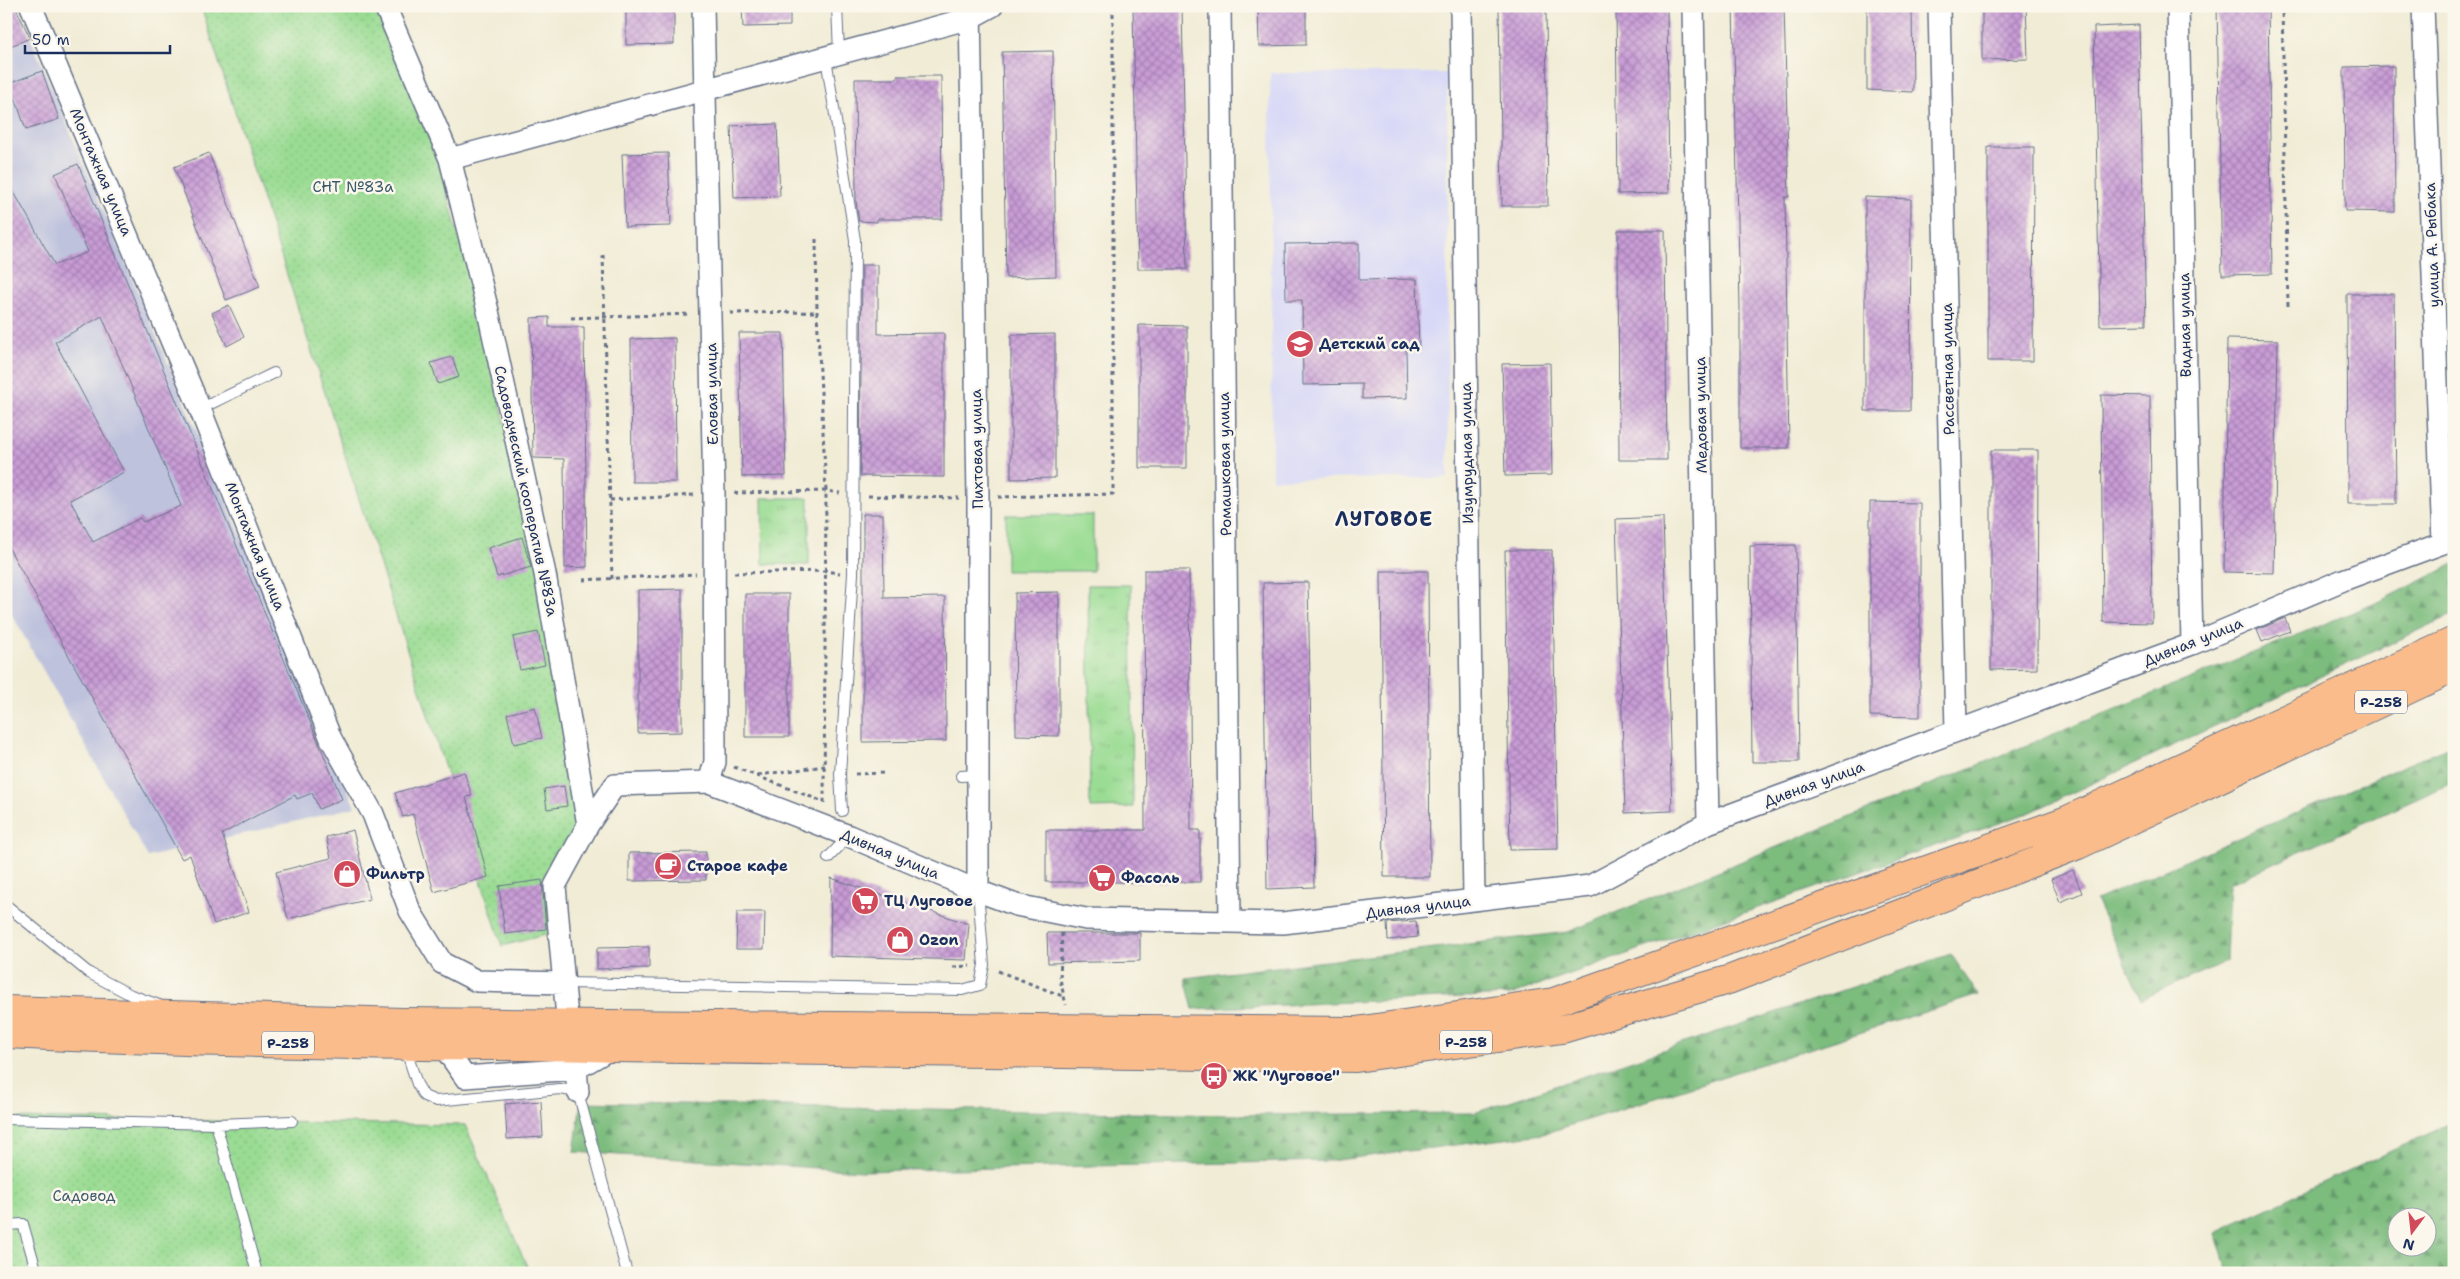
<svg xmlns="http://www.w3.org/2000/svg" width="2460" height="1279" font-family="'Shantell Sans',sans-serif">
  <defs>
    <pattern id="forest-firs" width="22" height="20" patternUnits="userSpaceOnUse" patternTransform="scale(1.25)"><rect width="22" height="20" fill="#7bbc7d"/><path d="M5 1l3.5 6h-7zM16 11l3.5 6h-7z" fill="#64996a"/></pattern>
    <pattern id="park-tufts" width="24" height="20" patternUnits="userSpaceOnUse" patternTransform="scale(1.25)"><rect width="24" height="20" fill="#9adc93"/><path d="M3 7l-1-3M5 7V3M7 7l1-3M15 17l-1-3M17 17v-4M19 17l1-3" fill="none" stroke="#84bd81"/></pattern>
    <pattern id="garden-dots" width="8" height="8" patternUnits="userSpaceOnUse" patternTransform="scale(1.25)"><rect width="8" height="8" fill="#9adc93"/><path d="M2 2h.1M6 6h.1" fill="none" stroke="#84bd81" stroke-width="1.8" stroke-linecap="round"/></pattern>
    <pattern id="building-cross-hatch" width="8" height="8" patternUnits="userSpaceOnUse" patternTransform="scale(1.25)"><rect width="8" height="8" fill="#c99cd6"/><path d="M0 0l8 8M0 8l8-8" fill="none" stroke="#a280b1"/></pattern>
  </defs>
  <rect width="100%" height="100%" fill="#fbf7ec"/>
  <filter id="ink" filterUnits="userSpaceOnUse"><feTurbulence type="fractalNoise" baseFrequency=".02" numOctaves="2"/><feDisplacementMap in="SourceGraphic" scale="10" xChannelSelector="R" yChannelSelector="G"/><feConvolveMatrix kernelMatrix="1 2 1 2 8 2 1 2 1" color-interpolation-filters="sRGB"/></filter>
  <filter id="wash" filterUnits="userSpaceOnUse"><feTurbulence type="fractalNoise" baseFrequency=".0096" numOctaves="4" result="noise"/><feDisplacementMap in="SourceGraphic" scale="20" xChannelSelector="R" yChannelSelector="G"/><feGaussianBlur stdDeviation="1.12" result="paint"/><feColorMatrix in="noise" values="0 0 0 0 0 0 0 0 0 0 0 0 0 0 0 0 0 1.4 0 .05"/><feComposite in="paint" operator="in"/></filter>
  <g filter="url(#wash)">
    <rect width="100%" height="100%" fill="#f1ecd6"/>
    <path fill="#d6d7f8" d="M 1270,73 L 1447,73 L 1448,478 L 1272,479 Z"/>
    <path fill="#bec2dd" d="M 6,6 L 17,6 L 355,807 L 148,857 L 6,604 Z"/>
    <path fill="#9adc93" stroke="#5a8678" d="M 1006,515 L 1093,515 L 1093,571 L 1006,571 Z"/>
    <path fill="url(#forest-firs)" stroke="#4b766e" fill-rule="evenodd" d="M 2454,564 L 2454,614 L 2031,812 L 1510,995 L 1193,1009 L 1185,978 L 1568,932 L 2383,600 Z
      M 2454,744 L 2454,782 L 2229,884 L 2226,962 L 2141,999 L 2096,900 Z
      M 1951,954 L 1978,995 L 1543,1134 L 1329,1161 L 862,1171 L 574,1152 L 581,1102 L 1225,1115 L 1474,1113 Z
      M 2454,1122 L 2454,1273 L 2228,1273 L 2215,1232 ZM 2398,1216 L 2428,1216 L 2428,1246 L 2398,1246 Z"/>
    <path fill="url(#park-tufts)" stroke="#5a8678" d="M 762,498 L 809,498 L 809,565 L 763,564 Z
      M 1088,585 L 1131,585 L 1133,807 L 1090,808 Z"/>
    <path fill="url(#garden-dots)" stroke="#5a8678" d="M 201,6 L 376,6 L 438,159 L 479,312 L 540,572 L 587,838 L 551,860 L 556,932 L 502,946 Z
      M 6,1118 L 465,1125 L 530,1273 L 6,1273 Z"/>
    <g id="blocks">
      <path fill="url(#building-cross-hatch)" fill-rule="evenodd" d="M 6,6 L 15,6 L 30,38 L 6,48 Z
        M 626,6 L 674,6 L 674,44 L 626,45 Z
        M 742,6 L 790,6 L 790,26 L 743,27 Z
        M 1133,6 L 1182,6 L 1187,269 L 1138,269 Z
        M 1258,6 L 1306,6 L 1306,45 L 1259,46 Z
        M 1499,6 L 1546,6 L 1548,206 L 1502,206 Z
        M 1616,6 L 1667,6 L 1669,193 L 1618,194 Z
        M 1733,6 L 1784,6 L 1789,197 L 1785,197 L 1789,448 L 1740,448 L 1740,307 Z
        M 1867,6 L 1912,6 L 1913,92 L 1867,90 Z
        M 1982,6 L 2026,6 L 2028,59 L 1982,60 Z
        M 2217,6 L 2268,6 L 2272,274 L 2222,275 Z
        M 2139,25 L 2146,325 L 2100,326 L 2094,27 Z
        M 1053,51 L 1056,276 L 1006,278 L 1002,52 Z
        M 2394,66 L 2395,212 L 2345,211 L 2344,67 Z
        M 42,71 L 59,119 L 26,130 L 10,83 Z
        M 897,76 L 941,76 L 942,219 L 877,219 L 877,222 L 859,221 L 856,201 L 855,79 L 897,79 Z
        M 777,124 L 780,196 L 734,198 L 731,126 Z
        M 1988,147 L 2034,147 L 2033,361 L 1988,361 Z
        M 209,153 L 260,287 L 226,300 L 174,167 Z
        M 668,153 L 671,226 L 625,227 L 622,154 Z
        M 78,164 L 342,799 L 319,809 L 312,793 L 297,799 L 295,795 L 222,834 L 249,912 L 214,924 L 190,855 L 182,859 L 6,543 L 6,178 L 55,265 L 88,252 L 55,174 ZM 102,316 L 181,506 L 143,522 L 140,518 L 93,542 L 70,500 L 124,472 L 55,342 Z
        M 1865,197 L 1911,199 L 1910,411 L 1865,411 Z
        M 1618,230 L 1665,230 L 1667,460 L 1619,460 Z
        M 1359,243 L 1359,280 L 1417,279 L 1419,349 L 1406,349 L 1407,398 L 1362,399 L 1362,384 L 1303,385 L 1302,300 L 1286,300 L 1285,244 Z
        M 862,265 L 878,265 L 878,334 L 944,333 L 944,477 L 860,476 Z
        M 2347,294 L 2394,294 L 2396,504 L 2348,504 Z
        M 229,305 L 244,337 L 227,346 L 212,313 Z
        M 549,317 L 549,327 L 584,327 L 587,567 L 565,568 L 564,459 L 533,458 L 531,318 Z
        M 1139,325 L 1187,326 L 1187,468 L 1139,468 Z
        M 739,333 L 783,333 L 786,476 L 742,477 Z
        M 1055,334 L 1055,478 L 1011,479 L 1011,335 Z
        M 675,338 L 676,482 L 632,482 L 631,339 Z
        M 2227,339 L 2278,340 L 2274,573 L 2224,572 Z
        M 452,357 L 459,377 L 438,384 L 431,363 Z
        M 1550,363 L 1552,475 L 1505,476 L 1502,364 Z
        M 2101,395 L 2150,396 L 2152,623 L 2103,622 Z
        M 1991,450 L 2038,450 L 2037,669 L 1991,670 Z
        M 1870,502 L 1920,503 L 1920,717 L 1870,716 Z
        M 863,514 L 883,514 L 884,598 L 945,597 L 946,741 L 863,742 Z
        M 1663,517 L 1672,811 L 1625,813 L 1616,519 Z
        M 522,537 L 531,567 L 497,577 L 488,548 Z
        M 1796,545 L 1799,762 L 1752,762 L 1750,546 Z
        M 1505,550 L 1552,550 L 1558,849 L 1510,850 Z
        M 1144,570 L 1189,570 L 1191,830 L 1200,830 L 1200,882 L 1046,882 L 1046,830 L 1145,830 Z
        M 1381,571 L 1428,571 L 1430,877 L 1384,877 Z
        M 1308,582 L 1314,887 L 1267,889 L 1263,583 Z
        M 682,589 L 682,732 L 638,733 L 638,590 Z
        M 1059,592 L 1059,736 L 1016,735 L 1015,593 Z
        M 745,594 L 789,594 L 789,737 L 745,737 Z
        M 2285,618 L 2290,631 L 2262,642 L 2257,630 Z
        M 538,632 L 545,665 L 520,670 L 513,637 Z
        M 535,707 L 542,738 L 514,744 L 507,714 Z
        M 464,772 L 472,796 L 466,797 L 488,877 L 434,892 L 413,814 L 403,817 L 395,793 Z
        M 564,786 L 567,806 L 547,809 L 544,789 Z
        M 353,830 L 370,899 L 288,919 L 276,872 L 331,858 L 326,837 Z
        M 706,852 L 706,880 L 629,881 L 629,853 Z
        M 2073,870 L 2082,893 L 2060,902 L 2051,879 Z
        M 831,878 L 969,924 L 966,960 L 830,956 Z
        M 542,880 L 546,929 L 505,934 L 499,886 Z
        M 737,912 L 765,912 L 764,949 L 736,949 Z
        M 1416,921 L 1418,937 L 1388,940 L 1387,923 Z
        M 1047,933 L 1140,933 L 1140,961 L 1048,963 Z
        M 649,947 L 649,968 L 597,969 L 597,948 Z
        M 541,1101 L 543,1137 L 507,1139 L 505,1104 Z"/>
    </g>
  </g>
  <g filter="url(#ink)">
    <use href="#blocks" fill-opacity="0" stroke="#667188" stroke-width="1"/>
    <g fill="none" stroke-linecap="round" stroke-linejoin="round">
      <g stroke="#667188" stroke-width="12">
        <path id="service" d="M 837,6 L 839,53
          M 826,58 L 855,240 L 853,574 L 840,774 L 842,811
          M 200,409 L 274,373
          M 961,776 L 978,775
          M 828,858 L 849,836
          M 6,905 L 89,973 L 131,995 L 159,1005
          M 564,983 L 962,990 L 980,985 L 984,965 L 978,891
          M 405,1047 L 417,1084 L 424,1096 L 436,1101 L 560,1089 L 578,1092 L 627,1273
          M 6,1119 L 216,1124 L 292,1121
          M 216,1124 L 257,1273
          M 6,1225 L 23,1224 L 37,1273"/>
      </g>
      <g stroke="#667188" stroke-width="24">
        <path id="minor" d="M 31,6 L 200,409 L 331,739 L 373,814 L 410,911 L 442,963 L 477,981 L 564,983
          M 385,6 L 450,159 L 970,18 L 992,6
          M 703,6 L 714,493 L 715,762 L 709,782
          M 970,6 L 978,498 L 978,891
          M 1220,6 L 1230,921
          M 1461,6 L 1474,900
          M 1693,6 L 1708,823
          M 1939,6 L 1956,731
          M 2178,6 L 2192,644
          M 2423,6 L 2443,543
          M 450,159 L 488,311 L 545,574 L 588,825
          M 569,1039 L 555,886 L 588,825 L 615,785 L 709,782 L 849,836 L 978,891 L 1016,905 L 1086,919 L 1283,923 L 1590,886 L 1708,823 L 2192,644 L 2343,580 L 2443,543 L 2454,536
          M 444,1047 L 465,1077 L 576,1069 L 612,1048
          M 576,1069 L 578,1092"/>
      </g>
      <g stroke="#667188" stroke-width="30">
        <path id="primary" d="M 6,1010 L 403,1022 L 1356,1031 L 1554,1002 L 2065,821 L 2454,641
          M 6,1034 C 145,1041 284,1044 423,1046 C 486,1047 549,1044 612,1048 L 1356,1058 L 1562,1029 L 1731,979 L 2078,845 L 2454,668"/>
      </g>
      <path stroke="#667188" stroke-width="3" stroke-dasharray="4 4" stroke-linecap="butt" d="M 2282,6 L 2288,307
        M 2282,7 L 2318,7
        M 816,239 L 817,312 L 826,491 L 824,802 L 822,806
        M 603,255 L 612,580
        M 730,313 L 817,312
        M 571,318 L 691,314
        M 734,493 L 826,491 L 840,493
        M 868,496 L 959,498
        M 998,497 L 1113,494 L 1113,6
        M 610,500 L 695,495
        M 734,573 L 824,571 L 840,573
        M 583,580 L 696,574
        M 734,767 L 824,802
        M 855,774 L 887,773
        M 758,775 L 825,766
        M 1062,933 L 1060,979 L 1066,1005
        M 953,967 L 970,966
        M 998,971 L 1065,997"/>
      <use href="#service" stroke="#fff" stroke-width="10"/>
      <use href="#minor" stroke="#fff" stroke-width="21"/>
      <use href="#primary" stroke="#fabc8b" stroke-width="28"/>
    </g>
  </g>
  <defs>
    <g id="school-disc" transform="scale(1.4375)"><circle r="9.5" fill="#d1495b" stroke="#fbf7ec"/><path d="M0-5L7-2L0 1L-7-2ZM-4 1L0 2.5L4 1V4Q0 6-4 4Z" fill="#fff"/></g>
    <g id="cafe-disc" transform="scale(1.4375)"><circle r="9.5" fill="#d1495b" stroke="#fbf7ec"/><path d="M-5.5-4.5H6V0H3Q3 3.5 0 3.5H-2.5Q-5.5 3.5-5.5 0ZM3-3.2v2h1.7v-2ZM-6 4.5H4V6H-6Z" fill="#fff"/></g>
    <g id="shop-disc" transform="scale(1.4375)"><circle r="9.5" fill="#d1495b" stroke="#fbf7ec"/><path d="M-5-2.5h2.3a2.7 3.5 0 0 1 5.4 0H5L5.5 6h-11ZM-1.5-2.5h3a1.5 2.3 0 0 0-3 0Z" fill="#fff"/></g>
    <g id="supermarket-disc" transform="scale(1.4375)"><circle r="9.5" fill="#d1495b" stroke="#fbf7ec"/><path d="M-6-5.5h2.5l.6 2H6L4.5 2H-2.5L-4.4-4H-6ZM-1.5 3.2a1.3 1.3 0 1 0 .1 0ZM3 3.2a1.3 1.3 0 1 0 .1 0Z" fill="#fff"/></g>
    <g id="bus-disc" transform="scale(1.4375)"><circle r="9.5" fill="#d1495b" stroke="#fbf7ec"/><path d="M-5-6H5V4H4V6H2V4H-2V6H-4V4H-5ZM-3.5-4V0h7V-4ZM-3.5 1.2v1.5H-2V1.2ZM2 1.2v1.5H3.5V1.2Z" fill="#fff"/></g>
  </defs>
  <g fill-rule="evenodd">
    <use href="#school-disc" x="1300" y="344"/>
    <use href="#cafe-disc" x="668" y="866"/>
    <use href="#shop-disc" x="347" y="874"/>
    <use href="#supermarket-disc" x="1102" y="878"/>
    <use href="#supermarket-disc" x="865" y="901"/>
    <use href="#shop-disc" x="900" y="940"/>
    <use href="#bus-disc" x="1214" y="1076"/>
  </g>
  <g text-anchor="middle" dominant-baseline="central" stroke-width="5" stroke-linejoin="round" paint-order="stroke">
    <g fill="#fbf7ec" stroke="#5e6b89" stroke-width="1">
      <rect x="2355" y="690.5" width="52" height="23" rx="4"/>
      <rect x="1440" y="1030.5" width="52" height="23" rx="4"/>
      <rect x="262" y="1031.5" width="52" height="23" rx="4"/>
    </g>
    <g font-size="14" font-weight="bold" fill="#1b2f5e">
      <text x="2381" y="702">Р-258</text>
      <text x="1466" y="1042">Р-258</text>
      <text x="288" y="1043">Р-258</text>
    </g>
    <g font-size="15" fill="#1b2f5e" stroke="#fbf7ec">
      <text transform="translate(101 172) rotate(67)">Монтажная улица</text>
      <text transform="translate(2432 245) rotate(-92)">улица А. Рыбака</text>
      <text transform="translate(2185 325) rotate(-91)">Видная улица</text>
      <text transform="translate(1948 369) rotate(-91)">Рассветная улица</text>
      <text transform="translate(712 394) rotate(-91)">Еловая улица</text>
      <text transform="translate(1701 415) rotate(-91)">Медовая улица</text>
      <text transform="translate(977 449) rotate(-91)">Пихтовая улица</text>
      <text transform="translate(1467 453) rotate(-91)">Изумрудная улица</text>
      <text transform="translate(1225 464) rotate(-91)">Ромашковая улица</text>
      <text transform="translate(526 491) rotate(78)">Садоводческий кооператив №83а</text>
      <text transform="translate(255 546) rotate(68)">Монтажная улица</text>
      <text transform="translate(2193 642) rotate(-22)">Дивная улица</text>
      <text transform="translate(1814 784) rotate(-20)">Дивная улица</text>
      <text transform="translate(890 854) rotate(23)">Дивная улица</text>
      <text transform="translate(1418 907) rotate(-7)">Дивная улица</text>
    </g>
    <g font-size="15" fill="#3b5a6b" stroke="#fbf7ec">
      <text x="353" y="187">СНТ №83а</text>
      <text x="84" y="1196">Садовод</text>
    </g>
    <g font-size="15" font-weight="bold" fill="#1b2f5e" stroke="#fbf7ec" text-anchor="start">
      <text x="1319" y="344">Детский сад</text>
      <text x="687" y="866">Старое кафе</text>
      <text x="366" y="874">Фильтр</text>
      <text x="1121" y="878">Фасоль</text>
      <text x="884" y="901">ТЦ Луговое</text>
      <text x="919" y="940">Ozon</text>
      <text x="1233" y="1076">ЖК "Луговое"</text>
    </g>
    <g font-size="20" font-weight="bold" letter-spacing="1" fill="#1b2f5e" stroke="#fbf7ec">
      <text x="1384" y="519">ЛУГОВОЕ</text>
    </g>
  </g>
  <rect width="2460" height="1279" fill="none" stroke="#fbf7ec" stroke-width="25"/>
  <g transform="translate(2412 1232) rotate(195)"><circle r="24" fill="#fbf7ec" stroke="#a1a7b3"/>
  <path d="M0-4L9 19L0 12L-9 19Z" fill="#d1495b"/>
  <text y="-8" font-size="14" font-weight="bold" text-anchor="middle" fill="#1b2f5e">N</text>
  </g>
  <path d="M25 45v8h145v-8" fill="none" stroke="#1b2f5e" stroke-width="2.5"/>
  <text x="32" y="45" font-size="15" fill="#1b2f5e" stroke="#fbf7ec" stroke-width="4" paint-order="stroke">50 m</text>
</svg>
